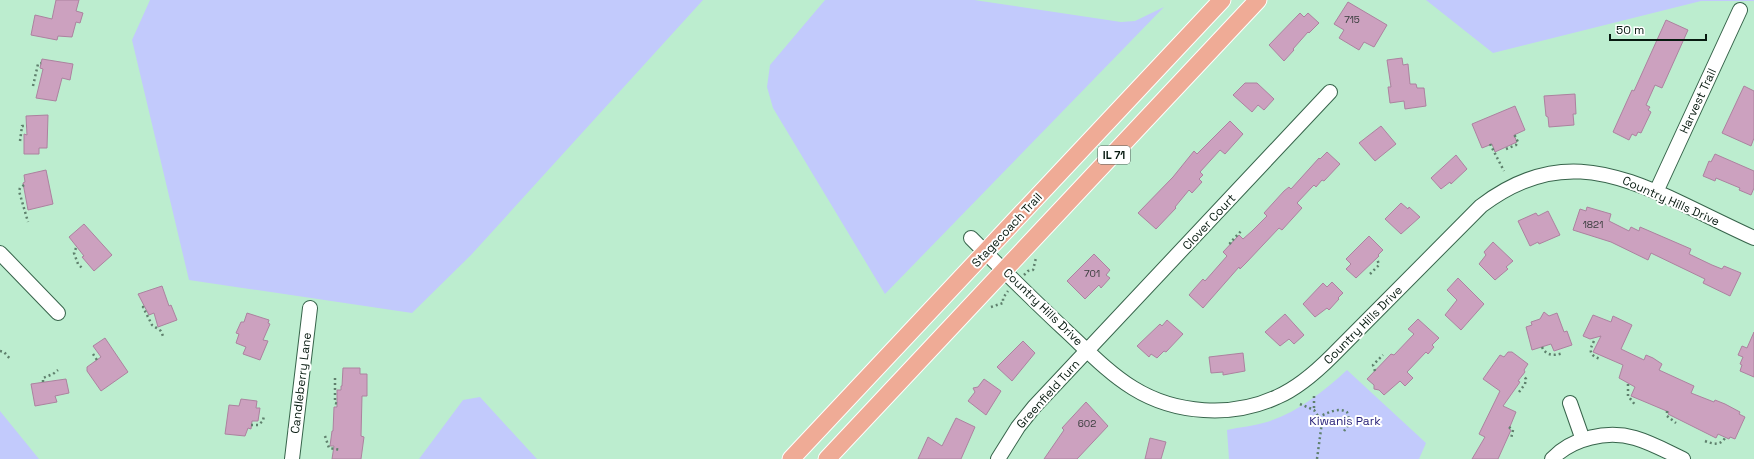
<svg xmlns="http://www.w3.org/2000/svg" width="1754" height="459" font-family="'Space Grotesk',sans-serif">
  <rect width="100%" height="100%" fill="#bcedcf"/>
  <path fill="#c2cafc" d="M 150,0 L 703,0 L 471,255 L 412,313 L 189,280 L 132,40 Z
    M 825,0 L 974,0 L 1121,22 L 1135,21 L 1164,7 L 885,294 L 773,108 L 767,87 L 770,65 Z
    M 1426,0 L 1754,0 L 1754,1 L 1701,1 L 1493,53 Z
    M 1347,370 L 1426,443 L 1419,459 L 1229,459 L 1227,430 C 1240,427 1254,426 1267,422 C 1298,412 1323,392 1347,370 Z
    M 480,397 L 537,459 L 419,459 L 463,400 Z
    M 0,411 L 39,459 L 0,459 Z"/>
  <path fill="#cca1bf" stroke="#ac829f" d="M 56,0 L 79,0 L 76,11 L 83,13 L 80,23 L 76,22 L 72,37 L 58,36 L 57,40 L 31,35 L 35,15 L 52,19 Z
    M 1348,2 L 1387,25 L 1374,47 L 1364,42 L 1359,50 L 1339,38 L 1344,30 L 1334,24 Z
    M 1300,13 L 1304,17 L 1308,13 L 1319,23 L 1309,33 L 1308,32 L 1293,49 L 1294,50 L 1284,61 L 1269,45 Z
    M 1666,20 L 1688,30 L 1662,88 L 1655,85 L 1646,105 L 1650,107 L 1648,110 L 1651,112 L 1641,133 L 1638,132 L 1636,136 L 1632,134 L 1629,140 L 1613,132 L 1632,90 L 1634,91 Z
    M 1402,58 L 1403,65 L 1408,64 L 1410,84 L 1416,84 L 1417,88 L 1424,88 L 1426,106 L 1405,109 L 1404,101 L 1390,103 L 1388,87 L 1391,87 L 1387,60 Z
    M 42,59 L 73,64 L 70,80 L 62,78 L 56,101 L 36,98 L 43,69 L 40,68 Z
    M 1245,83 L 1257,83 L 1274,99 L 1264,110 L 1258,105 L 1252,112 L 1233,95 Z
    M 1744,86 L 1754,91 L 1754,138 L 1751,146 L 1722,133 Z
    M 1575,94 L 1576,114 L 1573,114 L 1574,125 L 1549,127 L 1548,117 L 1546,116 L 1544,96 Z
    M 1515,106 L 1525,130 L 1514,135 L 1517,142 L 1495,152 L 1492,144 L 1482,148 L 1472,124 Z
    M 48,115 L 47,148 L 39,148 L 39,154 L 24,154 L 24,134 L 27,135 L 26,116 Z
    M 1230,121 L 1243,134 L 1225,154 L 1220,150 L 1200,172 L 1203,175 L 1199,179 L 1202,182 L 1192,193 L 1189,190 L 1175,207 L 1176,208 L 1156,229 L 1138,213 L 1173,177 L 1194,151 L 1197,154 Z
    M 1381,126 L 1396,144 L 1375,161 L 1359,143 Z
    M 1327,152 L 1340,164 L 1324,181 L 1322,180 L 1316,187 L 1314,185 L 1312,187 L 1297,203 L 1302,208 L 1282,230 L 1279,228 L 1246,263 L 1240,269 L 1239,267 L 1203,308 L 1189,295 L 1194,289 L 1203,279 L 1205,281 L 1227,256 L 1223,252 L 1239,235 L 1243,239 L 1252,231 L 1267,216 L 1264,213 L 1284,191 L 1289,187 L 1291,189 L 1319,158 L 1320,159 Z
    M 1715,154 L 1754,171 L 1754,188 L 1751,195 L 1739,190 L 1740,188 L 1716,178 L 1715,181 L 1703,176 L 1709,161 L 1711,162 Z
    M 1456,155 L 1467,169 L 1451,184 L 1450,182 L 1441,189 L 1431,178 Z
    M 46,170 L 53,204 L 28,210 L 23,183 L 25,182 L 24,175 Z
    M 1401,203 L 1408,209 L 1409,207 L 1420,217 L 1401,234 L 1385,219 Z
    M 1587,207 L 1611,214 L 1609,221 L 1629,231 L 1631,227 L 1639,231 L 1640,227 L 1691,249 L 1689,254 L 1712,265 L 1722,269 L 1724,266 L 1741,273 L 1730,296 L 1703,283 L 1705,279 L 1651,253 L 1648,260 L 1611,242 L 1573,230 L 1580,209 L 1586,211 Z
    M 1548,211 L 1560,235 L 1539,244 L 1538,242 L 1530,246 L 1518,221 L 1536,213 L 1538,216 Z
    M 84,224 L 112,255 L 94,271 L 82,257 L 84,256 L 69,237 Z
    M 1369,236 L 1383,250 L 1378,255 L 1379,256 L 1356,278 L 1346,269 L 1351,264 L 1346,259 Z
    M 1493,242 L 1513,261 L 1506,267 L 1508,269 L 1495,280 L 1479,264 L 1486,255 L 1484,252 Z
    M 1094,254 L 1110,270 L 1106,275 L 1110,278 L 1101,288 L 1099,285 L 1085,299 L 1067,281 Z
    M 1458,278 L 1484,304 L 1461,330 L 1445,315 L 1457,300 L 1447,290 Z
    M 1332,282 L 1343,293 L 1338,298 L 1339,299 L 1329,310 L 1327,308 L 1315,317 L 1303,304 L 1323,283 L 1327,287 Z
    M 162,286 L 169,306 L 171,305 L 177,320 L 158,327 L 154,313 L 149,315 L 138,294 Z
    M 1544,312 L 1549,316 L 1557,313 L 1564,332 L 1567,331 L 1572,345 L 1554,351 L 1551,344 L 1532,350 L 1526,327 L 1532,325 L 1531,322 L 1540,319 Z
    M 247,313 L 269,320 L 268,323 L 270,324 L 263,340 L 268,341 L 260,360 L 243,354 L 246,347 L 236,343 L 239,334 L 236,333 L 241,322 L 244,322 Z
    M 1285,314 L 1304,335 L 1294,344 L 1289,339 L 1280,346 L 1265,332 Z
    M 1593,315 L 1611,322 L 1613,316 L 1632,325 L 1621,349 L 1644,360 L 1646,355 L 1653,358 L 1662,364 L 1659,370 L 1694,386 L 1691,393 L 1714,402 L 1715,400 L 1725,404 L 1740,412 L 1739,414 L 1745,417 L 1735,439 L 1730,437 L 1729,439 L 1718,434 L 1716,438 L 1668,414 L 1669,412 L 1631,396 L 1635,387 L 1619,378 L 1623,365 L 1593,352 L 1601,336 L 1590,339 L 1583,336 Z
    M 1418,319 L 1439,338 L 1432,345 L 1434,347 L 1428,354 L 1426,352 L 1407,372 L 1413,378 L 1405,386 L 1400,381 L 1384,395 L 1379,390 L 1374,389 L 1374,385 L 1367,379 L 1391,354 L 1394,355 L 1414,334 L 1408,329 Z
    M 1167,320 L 1183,334 L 1166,352 L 1164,351 L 1157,358 L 1151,354 L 1149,357 L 1137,346 L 1160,324 L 1162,326 Z
    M 1754,332 L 1754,377 L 1740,371 L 1742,365 L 1740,364 L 1743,357 L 1738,355 L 1742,346 L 1747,348 Z
    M 105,338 L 128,372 L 101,391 L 87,371 L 87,367 L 101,357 L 93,346 Z
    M 1023,341 L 1035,353 L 1012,381 L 997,367 Z
    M 1508,352 L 1512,352 L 1528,364 L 1524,370 L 1525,372 L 1518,381 L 1520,382 L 1503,406 L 1516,412 L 1509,429 L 1511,430 L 1498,459 L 1472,459 L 1485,437 L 1479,434 L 1500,391 L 1483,379 L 1500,355 L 1504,357 Z
    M 1243,353 L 1245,371 L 1223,375 L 1223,372 L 1211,373 L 1209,357 Z
    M 343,368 L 360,368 L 360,374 L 367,374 L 367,396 L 362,396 L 361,436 L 364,437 L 361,459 L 332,459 L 334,446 L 330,446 L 332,431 L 333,431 L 334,407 L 337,407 L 337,390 L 341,390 L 341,386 L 342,386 Z
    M 66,379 L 69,393 L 55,396 L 57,402 L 35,406 L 31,384 Z
    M 984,379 L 1001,391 L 986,415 L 968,401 L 975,392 L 973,388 L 978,387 Z
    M 241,399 L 257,401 L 256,408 L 260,408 L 258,421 L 252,421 L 251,429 L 248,428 L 245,436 L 225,434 L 229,405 L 239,406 Z
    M 1086,402 L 1108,426 L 1077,459 L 1044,459 L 1064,430 L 1062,428 Z
    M 956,418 L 975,427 L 961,459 L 918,459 L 928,437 L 942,446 Z
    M 1150,438 L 1166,442 L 1161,459 L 1145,459 Z"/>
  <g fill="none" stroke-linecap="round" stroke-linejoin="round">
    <g stroke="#37644b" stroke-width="16">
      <path id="minor" d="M 1656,192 L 1740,10
        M 971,238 C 1001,268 1031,298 1062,327 C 1085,348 1107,372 1133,388 C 1175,414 1232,418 1277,397 C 1298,388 1316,372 1332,356 L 1481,206 C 1552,152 1609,169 1683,204 C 1706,215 1730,227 1754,238
        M 0,253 L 58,313
        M 1570,403 L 1583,440
        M 292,459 L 310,308
        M 998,459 L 1018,427 L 1034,407 L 1330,92
        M 1552,459 C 1572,438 1607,430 1635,438 C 1652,443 1668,452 1683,459"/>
    </g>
    <g stroke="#fff" stroke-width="19">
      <path id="major" d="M 791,459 L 1222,0
        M 827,459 L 1258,0"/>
    </g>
    <path stroke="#5f806d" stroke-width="2.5" stroke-dasharray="2 3" stroke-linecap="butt" d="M 33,86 L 38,64 L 41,63
      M 20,141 L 22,126 L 27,126
      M 1490,144 L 1504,171
      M 1506,149 L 1516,145 L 1518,142 L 1514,134
      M 24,185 L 20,188 L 19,191 L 28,222
      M 1231,244 L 1230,243 L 1242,230
      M 76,248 L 74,253 L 78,264 L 83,269
      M 1370,274 L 1379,265 L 1377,258
      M 1024,275 L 1028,271 L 1033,270 L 1036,258
      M 144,307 L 143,307 L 152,325 L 161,331 L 163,336
      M 991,307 L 1003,303 L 1003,298 L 1008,291
      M 1594,341 C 1589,351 1589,355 1600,359
      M 1542,347 C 1546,356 1554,356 1563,353
      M 0,351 L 4,352 L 11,360
      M 93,354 L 97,360
      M 1375,371 L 1373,365 L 1383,355
      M 335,378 L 335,403 L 338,404
      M 43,382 L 43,378 L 53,374 L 58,370
      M 1628,384 L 1628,396 L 1636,406
      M 1519,392 L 1525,384 L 1526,379 L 1523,375
      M 1314,396 L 1314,410
      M 1300,404 L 1314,410 L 1322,422 L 1317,459
      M 1667,411 L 1667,416 L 1676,423
      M 1318,417 C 1328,413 1338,407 1347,412 L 1350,423 L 1344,431
      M 251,425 L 258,425 L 263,421 L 264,415
      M 1509,427 L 1513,430 L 1511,439
      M 325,436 L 329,448 L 341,450
      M 1705,441 C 1713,444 1720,446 1725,438"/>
    <use href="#minor" stroke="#fff" stroke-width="14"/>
    <use href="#major" stroke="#efab96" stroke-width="17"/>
  </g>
  <g text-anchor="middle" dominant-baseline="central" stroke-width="4" stroke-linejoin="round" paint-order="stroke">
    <g font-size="10" fill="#383c3c">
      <text x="1352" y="19">715</text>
      <text x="1593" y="224">1821</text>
      <text x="1092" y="273">701</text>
      <text x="1087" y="423">602</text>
    </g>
    <rect fill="#fff" stroke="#515f58" stroke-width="1" x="1098" y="146" width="32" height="18" rx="3"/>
    <g font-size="11" font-weight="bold" fill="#071a10">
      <text x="1114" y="155">IL 71</text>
    </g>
    <g font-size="12" fill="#071a10" stroke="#fff">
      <text transform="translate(1698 101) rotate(-65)">Harvest Trail</text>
      <text transform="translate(1671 201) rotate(24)">Country Hills Drive</text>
      <text transform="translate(1209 222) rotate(-47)">Clover Court</text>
      <text transform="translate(1007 230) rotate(-47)">Stagecoach Trail</text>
      <text transform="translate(1043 307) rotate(44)">Country Hills Drive</text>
      <text transform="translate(1363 325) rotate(-45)">Country Hills Drive</text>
      <text transform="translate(301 383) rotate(-83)">Candleberry Lane</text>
      <text transform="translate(1048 394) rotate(-48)">Greenfield Turn</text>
    </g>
    <g font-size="12" fill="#29227a" stroke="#fff">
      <text x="1345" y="421">Kiwanis Park</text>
    </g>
  </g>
  <path d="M1610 34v6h96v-6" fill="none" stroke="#071a10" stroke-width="2"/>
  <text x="1616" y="34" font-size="12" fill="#071a10" stroke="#ffffff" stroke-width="3" paint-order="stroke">50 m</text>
</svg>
